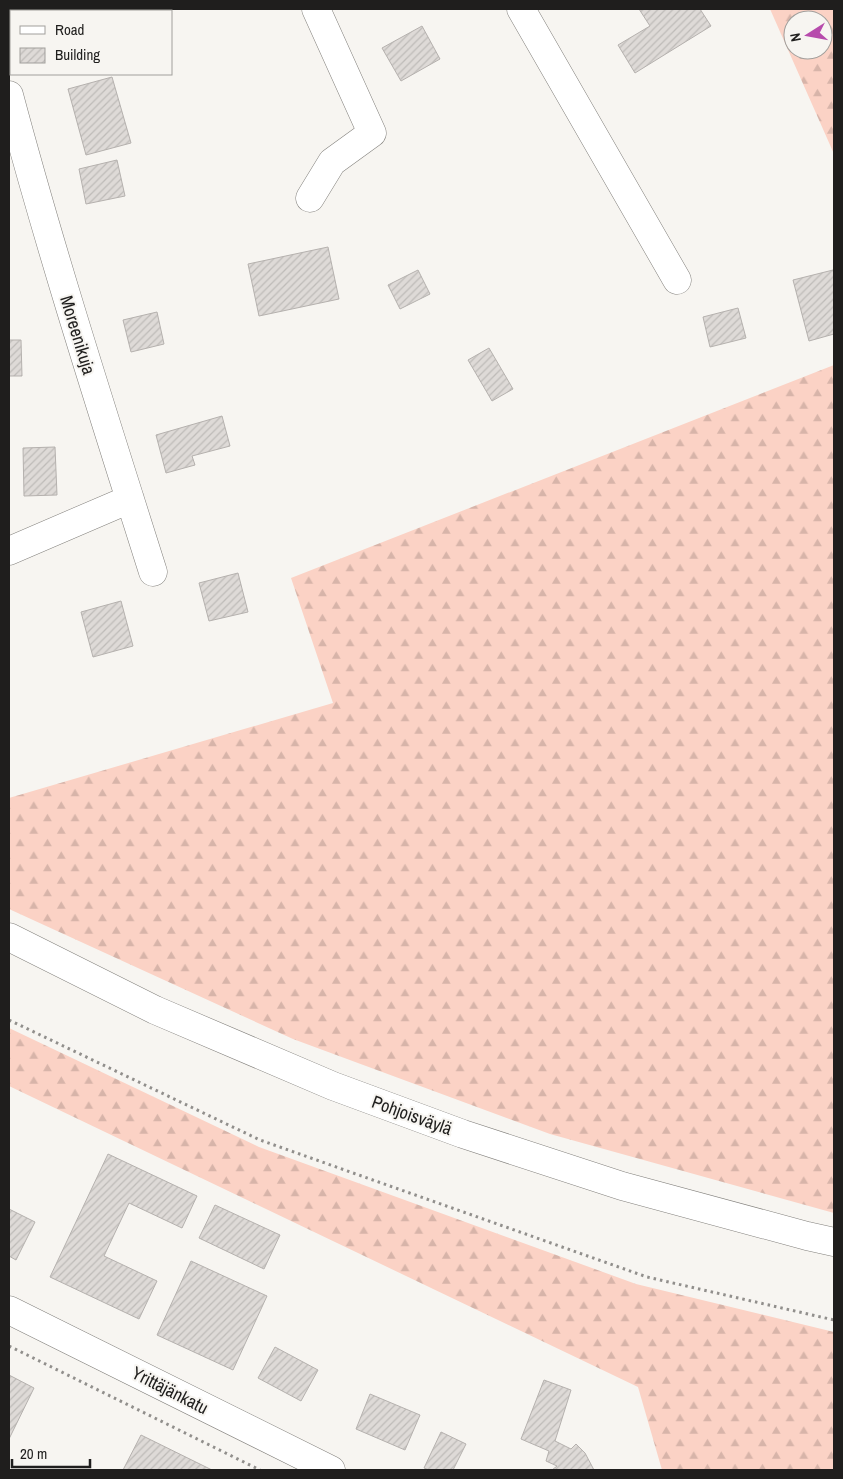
<svg xmlns="http://www.w3.org/2000/svg" width="843" height="1479" font-family="'Archivo Narrow',sans-serif">
  <defs>
    <pattern id="forest-firs" width="22" height="20" patternUnits="userSpaceOnUse" patternTransform="scale(1.25)"><rect width="22" height="20" fill="#fbd2c5"/><path d="M5 1l3.5 6h-7zM16 11l3.5 6h-7z" fill="#d7b4a9"/></pattern>
    <pattern id="building-hatch" width="6" height="6" patternUnits="userSpaceOnUse" patternTransform="scale(1.25)"><rect width="6" height="6" fill="#dedad7"/><path d="M-1 1l2-2M0 6l6-6M5 7l2-2" fill="none" stroke="#bebbb8"/></pattern>
  </defs>
  <rect width="100%" height="100%" fill="#f7f5f1"/>
  <path fill="#fbd2c5" d="M 27,9 L 74,9 L 67,11 L 20,11 Z"/>
  <path fill="url(#forest-firs)" fill-rule="evenodd" d="M 770,9 L 834,9 L 834,154 ZM 793,20 L 823,20 L 823,50 L 793,50 Z
    M 834,365 L 834,1213 L 550,1134 L 293,1039 L 9,909 L 9,798 L 333,703 L 291,578 Z
    M 9,1028 L 259,1147 L 636,1284 L 834,1332 L 834,1470 L 662,1470 L 638,1387 L 9,1086 Z"/>
  <path fill="url(#building-hatch)" stroke="#b5b1ae" d="M 639,9 L 700,9 L 711,26 L 635,73 L 618,45 L 650,26 Z
    M 422,26 L 440,59 L 401,81 L 382,48 Z
    M 112,77 L 131,143 L 86,155 L 68,89 Z
    M 117,160 L 125,196 L 86,204 L 79,169 Z
    M 328,247 L 339,299 L 259,316 L 248,264 Z
    M 418,270 L 430,294 L 400,309 L 388,285 Z
    M 833,270 L 834,275 L 834,334 L 809,341 L 793,280 Z
    M 738,308 L 746,338 L 710,347 L 703,317 Z
    M 157,312 L 164,344 L 131,352 L 123,320 Z
    M 9,340 L 21,340 L 22,376 L 9,376 Z
    M 489,348 L 513,389 L 492,401 L 468,360 Z
    M 222,416 L 230,446 L 192,456 L 195,465 L 166,473 L 156,435 Z
    M 55,447 L 57,495 L 24,496 L 23,448 Z
    M 238,573 L 248,612 L 209,621 L 199,583 Z
    M 121,601 L 133,646 L 93,657 L 81,612 Z
    M 108,1154 L 197,1196 L 182,1228 L 129,1203 L 104,1256 L 157,1281 L 139,1319 L 50,1277 Z
    M 215,1205 L 280,1235 L 264,1269 L 199,1238 Z
    M 9,1209 L 35,1222 L 16,1260 L 9,1256 Z
    M 191,1261 L 267,1296 L 233,1370 L 157,1335 Z
    M 275,1347 L 318,1370 L 301,1401 L 258,1378 Z
    M 9,1375 L 34,1388 L 9,1439 Z
    M 544,1380 L 571,1390 L 555,1441 L 571,1449 L 576,1444 L 585,1453 L 594,1470 L 552,1470 L 557,1466 L 546,1461 L 549,1451 L 521,1439 Z
    M 370,1394 L 420,1415 L 405,1450 L 356,1429 Z
    M 441,1432 L 466,1444 L 453,1470 L 429,1470 L 424,1468 Z
    M 141,1435 L 212,1470 L 123,1470 Z"/>
  <g fill="none" stroke-linecap="round" stroke-linejoin="round">
    <g stroke="#83817d" stroke-width="29">
      <path id="minor" d="M 521,9 L 677,280
        M 9,95 C 52,256 103,414 153,572
        M 310,198 L 332,162 L 372,133 L 316,9
        M 9,551 L 130,499
        M 9,937 L 155,1010 L 333,1086 L 463,1134 L 622,1186 L 807,1236 L 834,1242
        M 9,1310 L 331,1470"/>
    </g>
    <path stroke="#918f8c" stroke-width="3" stroke-dasharray="2.5 4" stroke-linecap="butt" d="M 93,11 L 100,9
      M 9,42 L 11,41
      M 9,1020 L 260,1140 L 647,1277 L 834,1320
      M 9,1346 L 260,1470"/>
    <use href="#minor" stroke="#fff" stroke-width="28"/>
  </g>
  <g text-anchor="middle" dominant-baseline="central" stroke-width="4" stroke-linejoin="round" paint-order="stroke">
    <g font-size="18" fill="#1f1e1d" stroke="#f7f5f1">
      <text transform="translate(78 335) rotate(73)">Moreenikuja</text>
      <text transform="translate(412 1115) rotate(20)">Pohjoisväylä</text>
      <text transform="translate(170 1390) rotate(27)">Yrittäjänkatu</text>
    </g>
  </g>
  <rect width="843" height="1479" fill="none" stroke="#1f1e1d" stroke-width="20"/>
  <rect x="10" y="10" width="162" height="65" fill="#f7f5f1" stroke="#a19f9c"/>
  <rect x="20" y="26" width="25" height="8" fill="#ffffff" stroke="#a19f9c"/>
  <text x="55" y="35" font-size="15" fill="#1f1e1d">Road</text>
  <rect x="20" y="48" width="25" height="15" fill="url(#building-hatch)" stroke="#a19f9c"/>
  <text x="55" y="60" font-size="15" fill="#1f1e1d">Building</text>
  <g transform="translate(808 35) rotate(259)"><circle r="24" fill="#f7f5f1" stroke="#a19f9c"/>
  <path d="M0-4L9 19L0 12L-9 19Z" fill="#b74bac"/>
  <text y="-8" font-size="14" font-weight="bold" text-anchor="middle" fill="#1f1e1d">N</text>
  </g>
  <path d="M12 1459v8h78v-8" fill="none" stroke="#1f1e1d" stroke-width="2.5"/>
  <text x="20" y="1459" font-size="15" fill="#1f1e1d" stroke="#f7f5f1" stroke-width="4" paint-order="stroke">20 m</text>
</svg>
